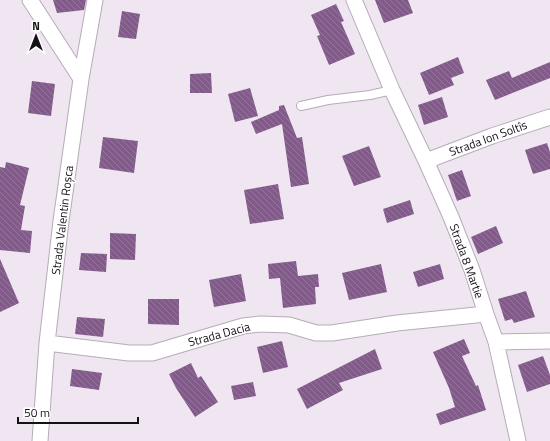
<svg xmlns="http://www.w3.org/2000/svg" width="550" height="441" font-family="'Titillium Web',sans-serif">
  <defs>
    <pattern id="building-back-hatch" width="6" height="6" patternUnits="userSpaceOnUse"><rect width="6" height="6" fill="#84598c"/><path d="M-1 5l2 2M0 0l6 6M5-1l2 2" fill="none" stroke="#94769a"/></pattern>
  </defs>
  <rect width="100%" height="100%" fill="#efe6f1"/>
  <path fill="url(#building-back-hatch)" d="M 53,0 L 86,0 L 84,10 L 57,13 Z
    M 375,0 L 408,0 L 413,13 L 384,23 Z
    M 336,4 L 344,21 L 341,22 L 355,54 L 329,65 L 317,36 L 320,35 L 311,15 Z
    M 122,11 L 140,14 L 136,39 L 118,37 Z
    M 458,57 L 464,73 L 451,78 L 454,85 L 429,95 L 420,73 Z
    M 550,62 L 550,78 L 495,100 L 486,80 L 509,71 L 512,78 Z
    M 211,73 L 212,93 L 190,93 L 190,74 Z
    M 32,81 L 55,84 L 51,116 L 28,113 Z
    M 250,88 L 258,116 L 235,122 L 228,94 Z
    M 442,97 L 448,117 L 424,125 L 418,105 Z
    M 284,105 L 297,138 L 302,137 L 309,184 L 291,187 L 282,124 L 256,134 L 251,122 L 279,110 L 279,106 Z
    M 103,137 L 138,141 L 134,173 L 99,168 Z
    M 547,143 L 550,152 L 550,169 L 533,174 L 525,150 Z
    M 369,146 L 381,177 L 354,186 L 342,156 Z
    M 6,162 L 29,168 L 20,205 L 25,206 L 21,230 L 32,231 L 30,253 L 0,250 L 0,167 L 5,168 Z
    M 462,170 L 471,196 L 457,201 L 448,175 Z
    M 278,184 L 284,219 L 250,224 L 244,190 Z
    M 410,200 L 414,214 L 387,223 L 383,209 Z
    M 496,226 L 503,243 L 478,254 L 471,237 Z
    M 110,233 L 136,234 L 135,260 L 110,259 Z
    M 81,253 L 107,254 L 106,272 L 79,270 Z
    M 0,259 L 19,303 L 0,312 Z
    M 296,261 L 298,276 L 318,274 L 319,287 L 315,287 L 316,304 L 283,308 L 280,278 L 269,279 L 268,264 Z
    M 381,264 L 387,292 L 349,300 L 342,273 Z
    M 440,264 L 444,279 L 418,287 L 413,272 Z
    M 241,274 L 246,301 L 214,307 L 209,280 Z
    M 526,291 L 535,317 L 514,323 L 512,319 L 505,321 L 498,299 Z
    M 148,299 L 179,299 L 179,325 L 148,324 Z
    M 77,317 L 105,319 L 103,337 L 75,334 Z
    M 464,339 L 470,353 L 462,356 L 476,386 L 478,385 L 486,410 L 440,425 L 436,414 L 455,407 L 449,388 L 433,352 Z
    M 282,341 L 288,367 L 263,373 L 257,347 Z
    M 375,349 L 382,369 L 339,383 L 343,390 L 307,409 L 297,389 Z
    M 543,356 L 550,375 L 550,384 L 527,392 L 518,365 Z
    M 191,363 L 198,378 L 201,376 L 218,402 L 195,417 L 176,388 L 169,374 Z
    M 72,369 L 102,373 L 99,390 L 70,386 Z
    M 253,382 L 256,396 L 234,400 L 231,386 Z"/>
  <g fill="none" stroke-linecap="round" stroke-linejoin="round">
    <g stroke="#b5acb7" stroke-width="10">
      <path id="lane" d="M 301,106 L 328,100 L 370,95 L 392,90"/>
    </g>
    <g stroke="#b5acb7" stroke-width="17">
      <path id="street" d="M 30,0 L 81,79
        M 354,0 L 392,90 L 426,161 L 451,217 L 472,270 L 486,314 L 496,342 L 518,441
        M 426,161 L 492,136 L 550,117
        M 496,342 L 550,341
        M 47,343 L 129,353 L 152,353 L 243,326 L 260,324 L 289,325 L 316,333 L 332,333 L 397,323 L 486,314
        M 40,441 L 47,343 L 61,221 L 81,79 L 95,0"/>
    </g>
    <use href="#lane" stroke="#fff" stroke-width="8"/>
    <use href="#street" stroke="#fff" stroke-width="15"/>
  </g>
  <g text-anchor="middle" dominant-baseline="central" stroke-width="3" stroke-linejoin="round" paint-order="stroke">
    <g font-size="12" fill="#151216" stroke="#fff">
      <text transform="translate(488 138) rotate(-20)">Strada Ion Soltîs</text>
      <text transform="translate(62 220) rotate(-83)">Strada Valentin Roșca</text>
      <text transform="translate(467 261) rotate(70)">Strada 8 Martie</text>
      <text transform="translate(219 334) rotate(-15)">Strada Dacia</text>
    </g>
  </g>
  <g transform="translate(36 36)" stroke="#ffffff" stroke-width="3" paint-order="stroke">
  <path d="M0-3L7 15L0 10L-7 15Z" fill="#151216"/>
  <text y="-6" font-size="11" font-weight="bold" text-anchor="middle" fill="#151216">N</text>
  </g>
  <path d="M18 417v6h120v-6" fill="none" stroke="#151216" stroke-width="2"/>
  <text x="24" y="417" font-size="12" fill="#151216" stroke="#ffffff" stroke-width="3" paint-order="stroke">50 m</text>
</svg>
